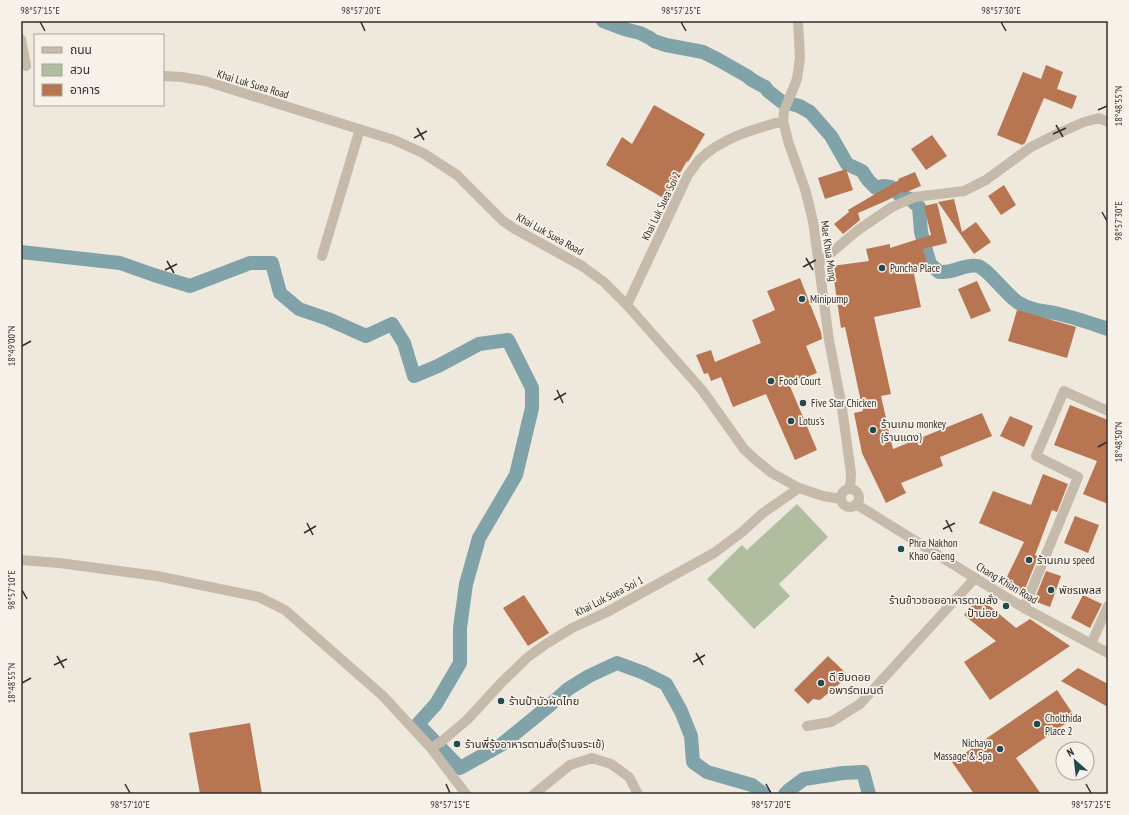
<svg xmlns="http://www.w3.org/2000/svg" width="1129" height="815" font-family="'PT Sans Narrow','Noto Sans Thai',sans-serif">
  <rect width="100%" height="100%" fill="#efe8dd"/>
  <path fill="#b0bd9f" d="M 797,504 L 828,537 L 779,584 L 790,596 L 754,629 L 707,579 L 742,545 L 747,550 Z"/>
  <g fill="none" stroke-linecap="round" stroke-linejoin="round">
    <path stroke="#7fa3a9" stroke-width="14" d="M 603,21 L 624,29 L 640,33 L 650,38 L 654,41 L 666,45 L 703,52 L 717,59 L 747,76 L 752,80 L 765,87 L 768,91 L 782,102
      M 792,104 L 799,106 L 810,112 L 831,136 L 847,164 L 862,171 L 868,180 L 876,188 L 883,186 L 891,187 L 901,196 L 910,199 L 919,207 L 921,232 L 925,247 L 930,264 L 939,272 C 943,272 947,272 951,271 C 959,269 969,264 978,266 C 988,269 1008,297 1019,303 C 1030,310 1042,311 1055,313 C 1073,317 1090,323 1108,329
      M 21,252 L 120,263 L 154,275 L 190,286 L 250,263 L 272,263 L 280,293 L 299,309 L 328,319 L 366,336 L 392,324 L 404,343 L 414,376 L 438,366 L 479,344 L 508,340 L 532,388 L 532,408 L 516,475 L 479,538 L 466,584 L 460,628 L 460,663 L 436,704 L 418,724 L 460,768 L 501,745 L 550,705 L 568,689 L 589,676 L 617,663 L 644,673 L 666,684 L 681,711 L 691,736 L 693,762 L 707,772 L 752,785 L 764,794
      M 785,794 L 789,790 L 804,779 L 843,773 L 863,772 L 869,794"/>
  </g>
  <path fill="#b87552" d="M 1046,65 L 1063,72 L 1057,89 L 1077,96 L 1072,109 L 1044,98 L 1025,143 L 1022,145 L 997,135 L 1023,72 L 1041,79 Z
    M 654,105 L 705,134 L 688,162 L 687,161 L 665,199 L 606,165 L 622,137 L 632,144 Z
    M 932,135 L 947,156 L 926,170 L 911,149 Z
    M 846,169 L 853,190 L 825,199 L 818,178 Z
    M 915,172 L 921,186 L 904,193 L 903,191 L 888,200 L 858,213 L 860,220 L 843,234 L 834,224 L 849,212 L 848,210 L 899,180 L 898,179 Z
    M 1004,185 L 1016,205 L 1001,215 L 988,196 Z
    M 954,199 L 962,232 L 976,222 L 991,242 L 974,254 L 938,202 Z
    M 937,203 L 947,243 L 923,249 L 929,269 L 914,274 L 921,307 L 874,317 L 891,394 L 881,396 L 893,449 L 982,413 L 992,436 L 940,457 L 943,466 L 901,483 L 906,493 L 886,503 L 862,453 L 854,413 L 863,411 L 845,327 L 841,328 L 832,266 L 869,261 L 866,249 L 890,244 L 890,248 L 931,235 L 924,206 Z
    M 800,278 L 821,332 L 822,339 L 806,346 L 817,373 L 789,384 L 817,450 L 795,460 L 766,394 L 733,407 L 721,377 L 711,381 L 708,373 L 704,374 L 696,355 L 711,350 L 715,362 L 761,343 L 752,320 L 775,310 L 767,291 Z
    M 977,281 L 991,311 L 971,319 L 958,289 Z
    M 1017,310 L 1076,327 L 1067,358 L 1008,341 Z
    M 1070,405 L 1108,420 L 1108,504 L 1083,494 L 1097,461 L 1054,445 Z
    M 1010,416 L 1033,426 L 1024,447 L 1000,436 Z
    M 1043,474 L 1068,484 L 1057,512 L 1052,510 L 1035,555 L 1038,557 L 1022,596 L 1002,587 L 1024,542 L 979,523 L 993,491 L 1031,505 Z
    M 1075,516 L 1099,525 L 1088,553 L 1064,543 Z
    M 1046,571 L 1061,576 L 1050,607 L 1034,601 Z
    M 524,595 L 549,633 L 528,646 L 503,608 Z
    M 1083,595 L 1102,604 L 1090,628 L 1071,618 Z
    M 979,597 L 1016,628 L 1030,619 L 1070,646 L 990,700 L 964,662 L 996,641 L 964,615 Z
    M 828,656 L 849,676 L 820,700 L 813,699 L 808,704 L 794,690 Z
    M 1078,668 L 1108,684 L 1108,707 L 1061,681 Z
    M 1057,690 L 1075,717 L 1016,758 L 1041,794 L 974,794 L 952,762 Z
    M 250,723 L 262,794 L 200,794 L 189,733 Z"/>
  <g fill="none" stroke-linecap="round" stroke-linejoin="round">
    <path stroke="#c6baaa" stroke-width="10" d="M 798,21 L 800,58 L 797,79 L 784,111 L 783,121 L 789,144 L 805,189 L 813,221 L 829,340 L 842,408 L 851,473 L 850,489
      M 21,39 L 26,66
      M 163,76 L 182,77 L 205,81 L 394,140 L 423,153 L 457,175 L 503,221 L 515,229 L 582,266 L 604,282 L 627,305 L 702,390 L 744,449 L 757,461 L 772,473 L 799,488 L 823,496 L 841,499
      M 322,256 L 360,129
      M 819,263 L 858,230 L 892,207 L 915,197 L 964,191 L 986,180 L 1031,147 L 1059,133 L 1084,122 L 1099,118 L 1108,122
      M 627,305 L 688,175 C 692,170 695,165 699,160 C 721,138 754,129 783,121
      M841 498a9 9 0 1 1 18 0a9 9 0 1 1-18 0Z
      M 856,504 L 975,578 L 1024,608 L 1108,653
      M 21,560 L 59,563 L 157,576 L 259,597 L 285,610 L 383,696 L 431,748 L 466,794
      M 1024,608 L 1078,477 L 1036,456 L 1064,391 L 1108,411
      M 1091,644 L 1108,606
      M 807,726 L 831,722 L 860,704 L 975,578
      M 431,748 L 442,741 L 467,720 L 502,682 L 528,657 L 546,644 L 572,628 L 607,612 L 714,553 L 742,532 L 763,513 L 799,488
      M 534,794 L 570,765 L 592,758 L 611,764 L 629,777 L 638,794"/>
  </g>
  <path fill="none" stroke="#342e29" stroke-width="1.5" d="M 40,22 L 45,31M 361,22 L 365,31M 681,22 L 686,31M 1001,22 L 1006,31M 1098,110 L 1107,106M 1056,125 L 1063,137M 417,128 L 424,140M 1053,134 L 1066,128M 414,138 L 427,131M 1102,212 L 1107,221M 806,258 L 813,270M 167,261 L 174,273M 803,267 L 816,260M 165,270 L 177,264M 22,346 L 31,341M 557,390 L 563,403M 554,400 L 566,393M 1098,447 L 1107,442M 946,520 L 952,532M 307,523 L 313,535M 943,529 L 955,523M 304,533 L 316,526M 22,590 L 27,599M 696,653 L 703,665M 57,656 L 64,668M 693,662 L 705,655M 54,665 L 67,659M 22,683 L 31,678M 125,784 L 130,793M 446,784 L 450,793M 766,784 L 771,793M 1086,784 L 1091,793"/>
  <g fill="#234a51" stroke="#f7f2e9" stroke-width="1.5">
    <circle cx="882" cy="268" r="4"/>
    <circle cx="802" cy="299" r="4"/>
    <circle cx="771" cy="381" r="4"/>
    <circle cx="803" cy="403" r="4"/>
    <circle cx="791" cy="421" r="4"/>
    <circle cx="873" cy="430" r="4"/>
    <circle cx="901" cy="549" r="4"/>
    <circle cx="1029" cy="560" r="4"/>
    <circle cx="1051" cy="590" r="4"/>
    <circle cx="1006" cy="606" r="4"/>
    <circle cx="821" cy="683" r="4"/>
    <circle cx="501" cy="701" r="4"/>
    <circle cx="1037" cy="724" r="4"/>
    <circle cx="457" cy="744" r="4"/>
    <circle cx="1000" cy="749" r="4"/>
  </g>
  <g text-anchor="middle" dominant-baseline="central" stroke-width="3.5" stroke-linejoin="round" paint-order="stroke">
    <g font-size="11" fill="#342e29" stroke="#f7f2e9">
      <text transform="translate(253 84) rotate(17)">Khai Luk Suea Road</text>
      <text transform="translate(661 206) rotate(-64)">Khai Luk Suea Soi 2</text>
      <text transform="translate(550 234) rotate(29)">Khai Luk Suea Road</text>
      <text transform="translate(829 251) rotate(82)">Mae Khua Mung</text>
      <text transform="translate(1007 583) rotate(31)">Chang Khian Road</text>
      <text transform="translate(609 596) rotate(-27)">Khai Luk Suea Soi 1</text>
    </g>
    <g font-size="11" fill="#342e29" stroke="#f7f2e9" text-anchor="start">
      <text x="890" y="268">Puncha Place</text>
      <text x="810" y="299">Minipump</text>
      <text x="779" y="381">Food Court</text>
      <text x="811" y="403">Five Star Chicken</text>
      <text x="799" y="421">Lotus's</text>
      <text x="881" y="424">ร้านเกม monkey<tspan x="881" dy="13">(ร้านแดง)</tspan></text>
      <text x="909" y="543">Phra Nakhon<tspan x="909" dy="13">Khao Gaeng</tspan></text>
      <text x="1037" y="560">ร้านเกม speed</text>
      <text x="1059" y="590">พัชรเพลส</text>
      <text x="998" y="600" text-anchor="end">ร้านข้าวซอยอาหารตามสั่ง<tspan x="998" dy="13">ป้าน่อย</tspan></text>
      <text x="829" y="677">ดี ฮิมดอย<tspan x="829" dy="13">อพาร์ตเมนต์</tspan></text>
      <text x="509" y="701">ร้านป้าบัวผัดไทย</text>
      <text x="1045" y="718">Cholthida<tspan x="1045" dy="13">Place 2</tspan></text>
      <text x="992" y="743" text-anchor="end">Nichaya<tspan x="992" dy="13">Massage &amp; Spa</tspan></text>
      <text x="465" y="744">ร้านพี่รุ้งอาหารตามสั่ง(ร้านจระเข้)</text>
    </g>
  </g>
  <rect width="1129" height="815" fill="none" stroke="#f7f2e9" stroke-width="44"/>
  <rect x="34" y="34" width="130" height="72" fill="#f7f2e9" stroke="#a9a49c"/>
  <rect x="42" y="47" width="20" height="6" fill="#c6baaa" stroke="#a9a49c"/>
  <text x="70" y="54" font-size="12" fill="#342e29">ถนน</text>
  <rect x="42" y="64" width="20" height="12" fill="#b0bd9f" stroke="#a9a49c"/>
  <text x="70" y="74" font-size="12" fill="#342e29">สวน</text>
  <rect x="42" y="84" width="20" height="12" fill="#b87552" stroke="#a9a49c"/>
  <text x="70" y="94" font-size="12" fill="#342e29">อาคาร</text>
  <g transform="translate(1075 761) rotate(332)"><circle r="19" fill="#f7f2e9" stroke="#a9a49c"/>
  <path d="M0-3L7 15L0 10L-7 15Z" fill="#234a51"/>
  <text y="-6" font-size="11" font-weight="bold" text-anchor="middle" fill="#342e29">N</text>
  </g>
  <rect x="22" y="22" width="1085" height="771" fill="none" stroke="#342e29" stroke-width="1.5"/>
  <g font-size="10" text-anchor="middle" fill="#342e29">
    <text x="40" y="14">98°57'15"E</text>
    <text x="361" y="14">98°57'20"E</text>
    <text x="681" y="14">98°57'25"E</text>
    <text x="1001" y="14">98°57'30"E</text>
    <text transform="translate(1118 106) rotate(-90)" y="4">18°48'55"N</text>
    <text transform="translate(1118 221) rotate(-90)" y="4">98°57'30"E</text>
    <text transform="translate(11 346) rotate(-90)" y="4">18°49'00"N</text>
    <text transform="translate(1118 442) rotate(-90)" y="4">18°48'50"N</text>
    <text transform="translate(11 590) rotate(-90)" y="4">98°57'10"E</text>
    <text transform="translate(11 683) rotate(-90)" y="4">18°48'55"N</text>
    <text x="130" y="808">98°57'10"E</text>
    <text x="450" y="808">98°57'15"E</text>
    <text x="771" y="808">98°57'20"E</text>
    <text x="1091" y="808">98°57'25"E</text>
  </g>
</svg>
